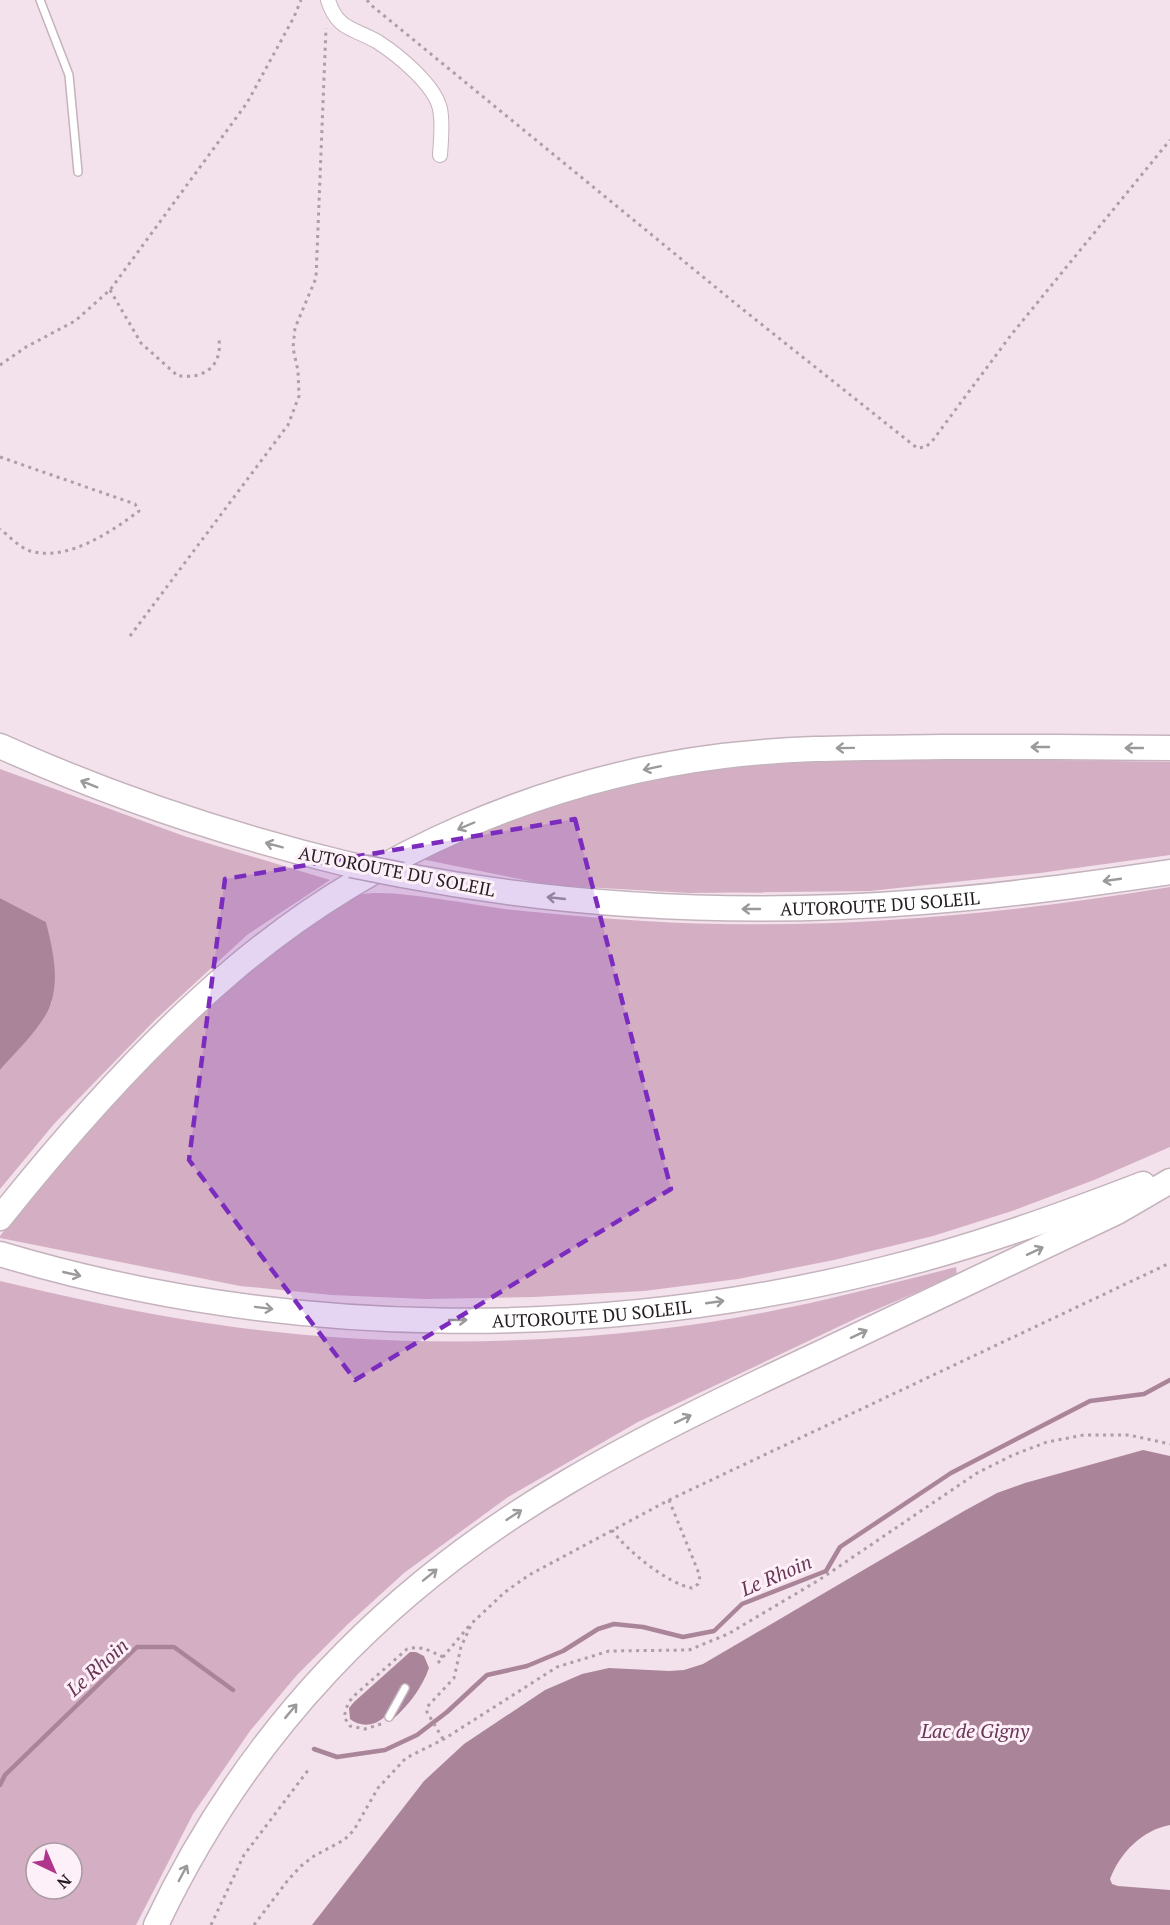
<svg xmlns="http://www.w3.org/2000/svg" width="1170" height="1925" font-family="'PT Serif',serif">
  <rect width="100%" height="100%" fill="#f3e1eb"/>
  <path fill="#d4afc4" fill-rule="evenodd" d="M 874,757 L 1170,762 L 1170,855 L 1040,873 L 870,891 L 688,893 L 549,885 L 421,859 L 443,847 L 569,798 L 711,769 Z
    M 0,769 L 184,836 L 330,880 L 247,935 L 155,1020 L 54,1124 L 0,1189 L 0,1070 L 39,1025 L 52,1002 L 46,922 L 0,898 Z
    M 1170,887 L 1170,1147 L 1094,1180 L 1012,1211 L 933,1236 L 834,1260 L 738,1279 L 644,1291 L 534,1297 L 425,1299 L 332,1295 L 240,1286 L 0,1238 L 0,1236 C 77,1137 158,1048 254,968 C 281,946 305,929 334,910 C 341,906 348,900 356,896 C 379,885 481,907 513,910 C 583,917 653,923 723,924 C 870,927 1025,911 1170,887 Z
    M 956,1267 L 957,1275 L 859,1317 L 638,1422 L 508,1497 L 404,1573 L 348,1624 L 297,1675 L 250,1731 L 193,1814 L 136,1925 L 0,1925 L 0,1281 C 60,1295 120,1309 181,1319 C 335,1345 496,1348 651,1330 C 754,1319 856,1293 956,1267 ZM 36,1853 L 72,1853 L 72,1889 L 36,1889 Z"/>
  <path fill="#aa859a" d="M 0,898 L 46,922 C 52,947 59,974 52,1000 C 46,1024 16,1051 0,1070 Z
    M 1143,1450 L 1170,1456 L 1170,1825 C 1142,1830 1120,1853 1110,1879 L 1112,1884 L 1118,1886 L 1170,1890 L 1170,1925 L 312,1925 L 424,1781 L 464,1744 L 545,1690 L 582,1674 L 609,1668 L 669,1671 L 684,1670 L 703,1664 L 964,1511 L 997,1493 L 1025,1483 Z
    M 410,1652 L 416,1652 L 424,1656 L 429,1668 C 422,1688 408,1706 393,1719 L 386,1715 C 377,1726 361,1728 350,1719 L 349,1708 L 354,1702 Z"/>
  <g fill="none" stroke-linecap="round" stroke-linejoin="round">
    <path stroke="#aa859a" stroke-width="4.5" d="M 314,1749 L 337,1757 L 385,1750 L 417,1735 L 447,1712 L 487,1675 L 527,1666 L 563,1651 L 598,1629 L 614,1624 L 643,1627 L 683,1637 L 714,1631 L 742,1604 L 826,1571 L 840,1547 L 951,1473 L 1090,1401 L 1144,1394 L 1170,1380
      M 0,1785 L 5,1775 L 137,1647 L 174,1647 L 233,1690"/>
    <g stroke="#c4b3bd" stroke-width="10">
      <path id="lane" d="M 40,0 L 69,75 L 78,172
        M 389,1717 L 405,1688"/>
    </g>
    <g stroke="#c4b3bd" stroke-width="16">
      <path id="street" d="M 328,0 C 337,30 354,28 378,42 C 398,55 435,85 440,109 C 443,124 441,139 440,155"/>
    </g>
    <g stroke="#c4b3bd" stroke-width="27">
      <g id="highway">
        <path d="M 0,746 C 113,797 231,836 351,865"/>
        <path id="s1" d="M 402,875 C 574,908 748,916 922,902 C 1005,896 1088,884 1170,872"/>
        <path d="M 0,1218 C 71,1129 147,1043 233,970 C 371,853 544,778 723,756 C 796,747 869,748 943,747 C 1019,747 1094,747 1170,748"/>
        <path id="s2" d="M 0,1254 C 284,1339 594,1341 881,1270 C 971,1248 1057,1217 1143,1184"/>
        <path d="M 156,1925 C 247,1732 386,1588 569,1481 C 649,1434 733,1394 816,1355 C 916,1307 1017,1260 1117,1212 L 1170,1181"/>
      </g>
    </g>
    <path stroke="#ac9ea6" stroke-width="3" stroke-dasharray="3 4.5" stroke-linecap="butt" d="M 367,0 L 371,5 L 741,308 L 917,448 L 926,447 L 933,440 L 1011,335 L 1170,140
      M 110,290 L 141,343 L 178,376 C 184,376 193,377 198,375 C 215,370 221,356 219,340
      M 0,365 L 26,347 L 75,321 L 110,290 L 247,103 L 294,17 L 301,0
      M 0,457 L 135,504 L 139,511 C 111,532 67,562 30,551 C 20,548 8,535 0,529
      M 130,636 L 288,425 L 299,396 L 298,371 L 293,348 L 295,328 L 316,278 L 326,28
      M 612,1530 C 626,1550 668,1584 692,1588 L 698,1584 L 700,1576 L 669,1500
      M 438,1663 L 469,1626
      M 381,1724 L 365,1729 L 350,1726 L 344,1717 L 348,1703 L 356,1694 L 407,1649 C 421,1645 430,1651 443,1657
      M 443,1739 L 427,1712 L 427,1707 L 454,1678 L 461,1647 L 472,1623 L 505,1592 L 529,1575 L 669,1500 L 1170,1263
      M 211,1925 L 244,1855 L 309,1769
      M 254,1925 L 288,1880 L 301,1866 L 314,1856 L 344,1840 L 354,1830 L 378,1788 L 406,1758 L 444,1739 L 557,1667 L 609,1651 L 689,1650 L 728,1634 L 819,1580 L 977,1473 L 1013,1455 L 1047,1442 L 1084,1435 L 1129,1435 L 1170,1444"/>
    <use href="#lane" stroke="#fff" stroke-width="7"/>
    <use href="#street" stroke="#fff" stroke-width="14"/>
    <use href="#highway" stroke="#fff" stroke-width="24"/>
    <g stroke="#c4b3bd" stroke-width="27" stroke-linecap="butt">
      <path id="highway-bridge" d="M 351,865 L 402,875"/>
    </g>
    <use href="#highway-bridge" stroke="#fff" stroke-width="24"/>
  </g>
  <defs><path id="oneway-shaft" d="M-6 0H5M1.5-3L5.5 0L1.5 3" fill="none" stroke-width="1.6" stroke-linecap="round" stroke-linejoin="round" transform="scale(1.5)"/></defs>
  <g stroke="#9c999b">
    <use href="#oneway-shaft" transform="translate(1040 747) rotate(-180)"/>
    <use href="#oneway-shaft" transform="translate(845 748) rotate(179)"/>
    <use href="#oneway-shaft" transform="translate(1134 748) rotate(-180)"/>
    <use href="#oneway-shaft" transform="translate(652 768) rotate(168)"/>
    <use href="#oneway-shaft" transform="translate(89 784) rotate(-158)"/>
    <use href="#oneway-shaft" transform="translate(466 826) rotate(157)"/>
    <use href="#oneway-shaft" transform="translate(274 845) rotate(-165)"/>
    <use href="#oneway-shaft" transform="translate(1112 880) rotate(172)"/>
    <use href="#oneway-shaft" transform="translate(556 898) rotate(-174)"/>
    <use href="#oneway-shaft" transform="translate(751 909) rotate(-180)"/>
    <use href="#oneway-shaft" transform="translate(1035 1251) rotate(-25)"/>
    <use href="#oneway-shaft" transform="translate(72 1274) rotate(13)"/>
    <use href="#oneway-shaft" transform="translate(715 1302) rotate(-8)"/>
    <use href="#oneway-shaft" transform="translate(264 1308) rotate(7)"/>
    <use href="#oneway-shaft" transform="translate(458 1320)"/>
    <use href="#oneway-shaft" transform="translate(859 1334) rotate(-25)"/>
    <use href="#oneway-shaft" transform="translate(683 1419) rotate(-26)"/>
    <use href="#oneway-shaft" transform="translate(514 1515) rotate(-33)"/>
    <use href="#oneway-shaft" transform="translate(430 1575) rotate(-39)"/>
    <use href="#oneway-shaft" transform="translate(291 1711) rotate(-50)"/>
    <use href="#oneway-shaft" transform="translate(183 1873) rotate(-62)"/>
  </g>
  <path fill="#7b2cbf" fill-opacity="0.2" stroke="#7b2cbf" stroke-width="4.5" stroke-dasharray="12 8" stroke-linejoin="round" d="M 575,819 L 671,1189 L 355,1380 L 189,1160 L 225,879 Z"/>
  <g text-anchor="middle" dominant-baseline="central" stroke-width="6" stroke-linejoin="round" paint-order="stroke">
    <g font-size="18" fill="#231d21" stroke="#fef0f8">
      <text transform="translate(397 871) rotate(11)">AUTOROUTE DU SOLEIL</text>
      <text stroke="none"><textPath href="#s1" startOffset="480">AUTOROUTE DU SOLEIL</textPath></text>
      <text stroke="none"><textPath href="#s2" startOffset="598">AUTOROUTE DU SOLEIL</textPath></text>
    </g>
    <g font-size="20" font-style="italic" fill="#693656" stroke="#fef0f8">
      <text transform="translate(776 1575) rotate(-23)">Le Rhoin</text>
      <text transform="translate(97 1667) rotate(-42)">Le Rhoin</text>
      <text x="975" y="1730">Lac de Gigny</text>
    </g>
  </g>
  <g transform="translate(54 1871) rotate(136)"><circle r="28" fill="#fef0f8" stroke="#a69ca2" stroke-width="1.5"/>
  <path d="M0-4.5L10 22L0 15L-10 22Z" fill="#af368a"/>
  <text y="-9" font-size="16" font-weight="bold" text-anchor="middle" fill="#231d21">N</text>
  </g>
</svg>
